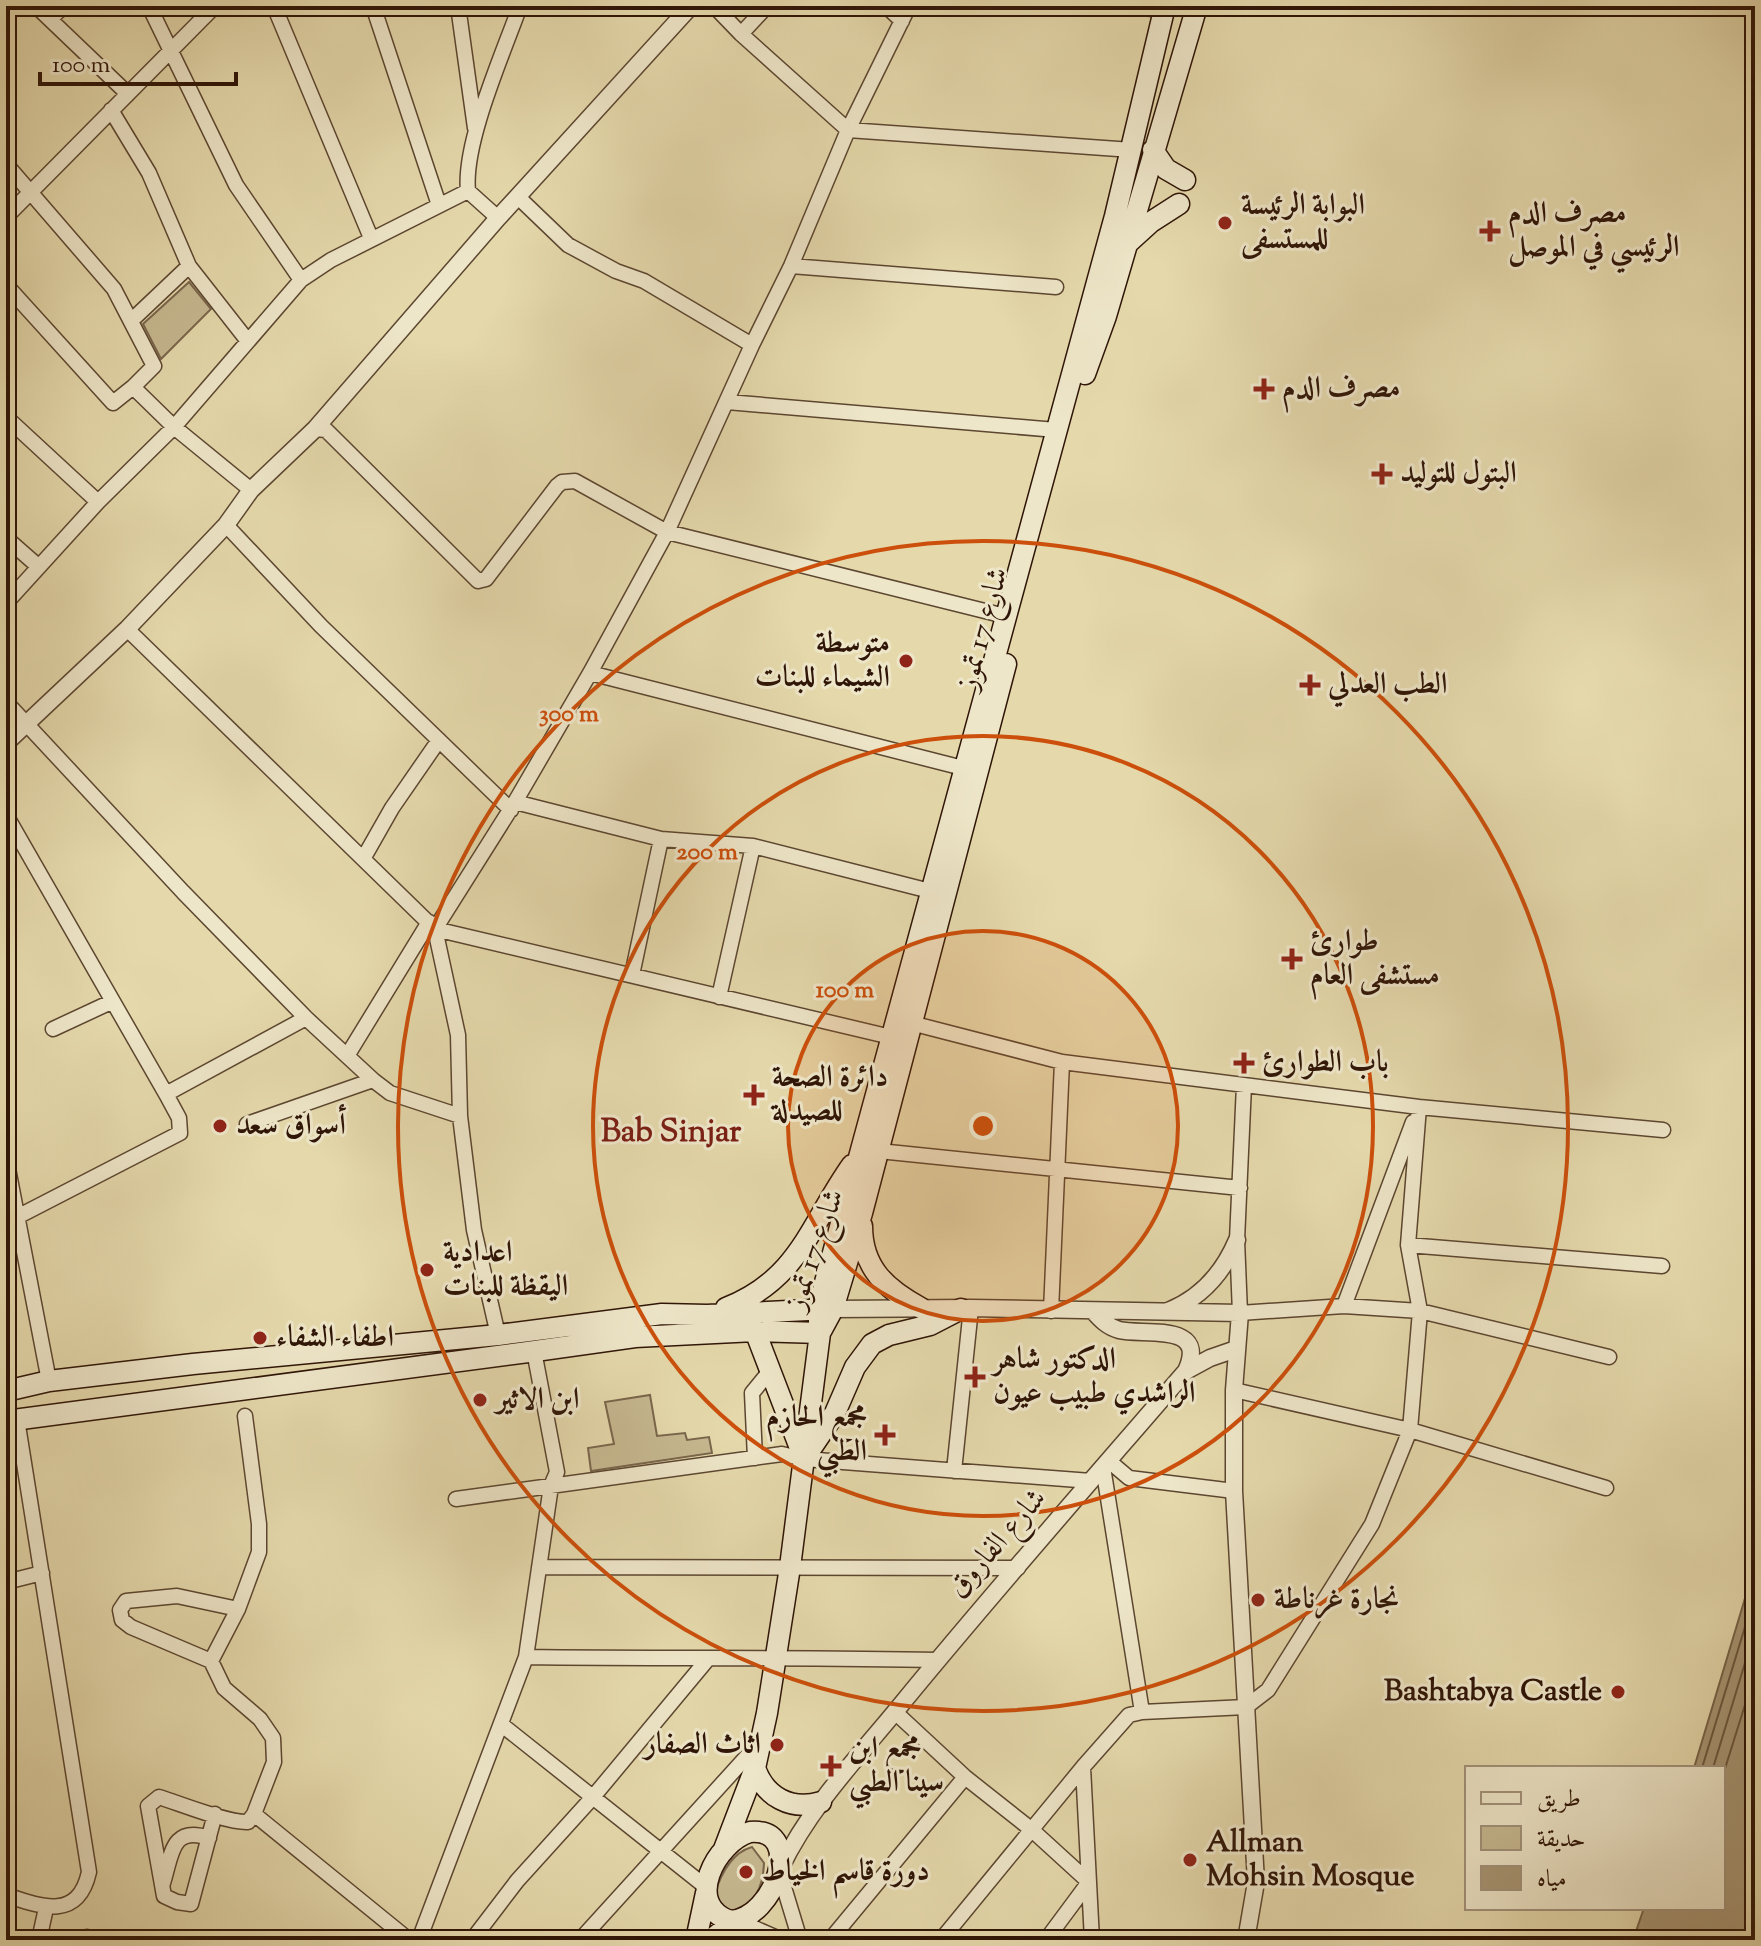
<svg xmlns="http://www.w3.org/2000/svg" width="1761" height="1946" font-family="'Sorts Mill Goudy',Amiri,serif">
  <rect width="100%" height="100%" fill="#e5d9ac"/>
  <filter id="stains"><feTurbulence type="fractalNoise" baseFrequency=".0025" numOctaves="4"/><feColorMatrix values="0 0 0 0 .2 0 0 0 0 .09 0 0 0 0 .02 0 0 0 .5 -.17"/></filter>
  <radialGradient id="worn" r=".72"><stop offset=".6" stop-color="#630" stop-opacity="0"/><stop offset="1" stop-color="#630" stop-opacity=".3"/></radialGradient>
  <path fill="#c6b890" stroke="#7a664c" stroke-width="2" d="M 189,282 L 211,309 L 161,359 L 143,324 Z
    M 650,1395 L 657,1436 L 685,1433 L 687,1440 L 709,1437 L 712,1453 L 591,1471 L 588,1448 L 614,1444 L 605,1402 Z
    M 752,1847 L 764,1863 C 763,1889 755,1905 728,1912 L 714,1896 C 720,1876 730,1853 752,1847 Z"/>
  <path fill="#a79674" stroke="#776248" stroke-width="2" d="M 1755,1565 L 1755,1940 L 1633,1940 L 1644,1908 L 1723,1908 L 1723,1768 L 1694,1768 Z"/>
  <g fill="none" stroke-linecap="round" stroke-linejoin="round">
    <path stroke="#6b563e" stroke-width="2" d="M 1702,1768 L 1755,1594
      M 1713,1768 L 1755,1630
      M 1723,1775 L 1755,1673"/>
    <g stroke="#5c4630" stroke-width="17">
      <path id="minor" d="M 36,6 L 128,94
        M 149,6 L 236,185 L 301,280
        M 274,6 L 371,238
        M 373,6 L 439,205
        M 458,6 L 475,128
        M 714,6 L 741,34 L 848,130 L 1132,150
        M 886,6 L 902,21
        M 1118,6 L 1165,10
        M 50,19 L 64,6
        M 741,34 L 767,6
        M 111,110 L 149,173 L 189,266 L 247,340
        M 6,164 L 114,289 L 154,366 L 133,387 L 174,427 L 251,490
        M 468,191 C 463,143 503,54 520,6
        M 518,197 L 568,245 L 616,271 L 644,281 L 752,345
        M 6,217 L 215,6
        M 791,266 L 1056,287
        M 6,285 L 113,403 L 133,387
        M 132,320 L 189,266
        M 727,402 L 1056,430
        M 6,417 L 98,502
        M 315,429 L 326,430 L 478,581 L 486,579 L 557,486 L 562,482 L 575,481 L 667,532 L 1005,616
        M 226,525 L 321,626 L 511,810
        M 6,538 L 39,567
        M 6,603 L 98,502 L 174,427 L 301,280 L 331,260 L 468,191 L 498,218
        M 127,629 L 435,929 L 891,1037
        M 590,673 L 963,768
        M 6,702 L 183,892 L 306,1018 L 373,1080 L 390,1093 L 460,1116
        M 515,802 L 661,839 L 753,846 L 930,891
        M 6,815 L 166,1094 L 179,1118 L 180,1133 L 19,1216
        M 363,859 L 392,808 L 439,740
        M 632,975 L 661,839
        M 719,997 L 753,846
        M 911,1023 L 1062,1062 L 1419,1107 L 1663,1130
        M 53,1029 L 111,1002
        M 347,1056 L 429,922
        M 1244,1085 L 1237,1240 L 1240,1313 L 1344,1306 L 1420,1311 L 1609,1357
        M 166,1094 L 306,1018
        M 247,1124 L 373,1080
        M 879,1151 L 1240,1188
        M 6,1158 L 49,1381
        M 1408,1245 L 1662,1266
        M 1344,1306 L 1413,1122
        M 1051,1311 L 1062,1062
        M 498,1335 L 474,1230 L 460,1116 L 458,1035 L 435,929 L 515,802 L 590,673 L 667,532 L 752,345 L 791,266 L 848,130 L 909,6
        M 1234,1390 L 1410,1430 L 1606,1488
        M 245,1416 L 259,1524 L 259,1552 L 238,1609 L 211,1661 L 224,1688 L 260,1719 L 273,1738 L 274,1762 L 254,1814 L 409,1940
        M 755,1458 L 752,1393 L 770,1371
        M 1109,1461 L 1129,1478 L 1234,1491
        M 1103,1467 L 1142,1712
        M 954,1471 L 971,1308
        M 456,1499 L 782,1454 L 804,1459 L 1091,1481
        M 539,1567 L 1018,1568
        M 6,1582 L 42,1573
        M 526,1657 C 664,1659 801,1657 938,1660
        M 211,1661 L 131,1627 L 122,1620 L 120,1610 L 126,1601 L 177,1596 L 238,1609
        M 895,1712 L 965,1777 L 1032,1830 L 1089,1882
        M 502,1725 L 706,1887
        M 1083,1767 L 1092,1940
        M 215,1814 L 191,1904 L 177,1902 L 164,1896 L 148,1806 L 159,1797 C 181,1804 228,1823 248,1822 L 254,1814
        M 780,1874 L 800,1940
        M 163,1883 C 172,1855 171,1825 209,1838
        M 6,1895 C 41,1907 78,1921 89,1872 L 17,1419
        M 736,1920 L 782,1940
        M 87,1937 L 94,1940
        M 39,1940 L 46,1908
        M 419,1940 L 526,1657 L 551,1486 L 557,1472 L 534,1351
        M 472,1940 L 517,1881 L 593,1797 L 707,1660
        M 580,1940 L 760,1742
        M 830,1940 L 965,1777
        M 941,1940 L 1083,1767 L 1129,1715 L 1142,1712 L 1246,1707 L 1268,1690 L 1372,1524 L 1410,1430 L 1420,1311 L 1408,1245 L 1419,1107
        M 1046,1940 L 1089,1882"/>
    </g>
    <g stroke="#5c4630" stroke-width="19">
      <path id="tertiary" d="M 6,743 L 127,629 L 226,525 L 251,490 L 315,429 L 498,218 L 691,6
        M 833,1309 L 971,1308 L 1240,1313 L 1234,1390 L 1234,1491 L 1256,1882 L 1246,1940
        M 1168,1311 C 1201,1298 1223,1273 1237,1240
        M 1186,1371 L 1210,1358 L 1236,1349
        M 781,1867 C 811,1805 861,1754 904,1701 C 996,1589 1092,1480 1186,1371 C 1209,1321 1143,1336 1119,1330 C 1108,1327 1101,1320 1094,1312"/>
    </g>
    <g stroke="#2f1507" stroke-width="23">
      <path id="secondary" d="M 1153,150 L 1166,169 L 1185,180
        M 1129,242 L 1151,222 L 1179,204
        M 1085,374 L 1106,316 L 1197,6
        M 862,1226 C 862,1268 886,1289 921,1308
        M 726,1308 C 800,1279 810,1224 852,1165
        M 755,1331 L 803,1456
        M 820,1333 L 833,1309 L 862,1213 L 1006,664
        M 6,1391 L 49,1381 L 193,1364 L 498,1335 L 662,1314 L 707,1315 L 829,1309
        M 6,1421 L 528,1352 L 635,1337 L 755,1331 L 820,1333
        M 806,1456 L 835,1413 L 855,1367 L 872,1344 L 889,1335 L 930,1325 L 961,1309
        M 755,1768 C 765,1797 791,1811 821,1802
        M 750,1832 C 806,1827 775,1919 730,1921 C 683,1904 716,1842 750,1832 Z
        M 724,1849 L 755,1768 L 767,1713 L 790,1567 L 820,1333 L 818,1308 L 1115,216 L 1165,6
        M 696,1940 L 706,1893
        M 711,1940 L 734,1921"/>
    </g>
    <use href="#minor" stroke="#eee6c9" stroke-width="14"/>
    <use href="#tertiary" stroke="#eee6c9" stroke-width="16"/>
    <use href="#secondary" stroke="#eee6c9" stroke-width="20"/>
  </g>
  <circle cx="983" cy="1126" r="195" fill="#cc4f0b" fill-opacity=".12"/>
  <g fill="none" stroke="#cc4f0b" stroke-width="4">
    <circle cx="983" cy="1126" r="195"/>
    <circle cx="983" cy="1126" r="390"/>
    <circle cx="983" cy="1126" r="585"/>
  </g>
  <g fill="#8f2418" stroke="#eee6c9" stroke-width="3">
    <circle cx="1225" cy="223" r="8"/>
    <path d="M1486 219h8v8h8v8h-8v8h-8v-8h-8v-8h8z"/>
    <path d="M1260 377h8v8h8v8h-8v8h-8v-8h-8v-8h8z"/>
    <path d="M1378 462h8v8h8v8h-8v8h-8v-8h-8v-8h8z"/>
    <circle cx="906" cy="661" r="8"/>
    <path d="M1306 673h8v8h8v8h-8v8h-8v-8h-8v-8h8z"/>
    <path d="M1288 947h8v8h8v8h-8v8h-8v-8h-8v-8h8z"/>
    <path d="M1240 1051h8v8h8v8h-8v8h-8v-8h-8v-8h8z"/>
    <path d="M750 1083h8v8h8v8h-8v8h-8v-8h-8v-8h8z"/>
    <circle cx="220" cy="1126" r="8"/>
    <circle cx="427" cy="1270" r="8"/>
    <circle cx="260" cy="1338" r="8"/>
    <path d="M971 1365h8v8h8v8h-8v8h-8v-8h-8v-8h8z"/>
    <circle cx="480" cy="1400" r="8"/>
    <path d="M881 1423h8v8h8v8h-8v8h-8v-8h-8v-8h8z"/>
    <circle cx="1258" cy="1600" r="8"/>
    <circle cx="1618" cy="1692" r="8"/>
    <circle cx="777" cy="1745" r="8"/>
    <path d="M827 1754h8v8h8v8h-8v8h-8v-8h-8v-8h8z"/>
    <circle cx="1190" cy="1860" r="8"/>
    <circle cx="746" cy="1872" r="8"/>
  </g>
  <g text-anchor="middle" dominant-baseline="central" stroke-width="6" stroke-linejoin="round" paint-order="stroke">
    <g font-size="30" font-weight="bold" fill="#2f1507" stroke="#eee6c9" text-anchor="start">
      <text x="1241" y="206">البوابة الرئيسة<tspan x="1241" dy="34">للمستسفى</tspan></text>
      <text x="1508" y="214">مصرف الدم<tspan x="1508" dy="34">الرئيسي في الموصل</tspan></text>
      <text x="1282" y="389">مصرف الدم</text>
      <text x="1400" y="474">البتول للتوليد</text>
      <text x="890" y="644" text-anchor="end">متوسطة<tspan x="890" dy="34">الشيماء للبنات</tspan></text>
      <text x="1328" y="685">الطب العدلي</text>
      <text x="1310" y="942">طوارئ<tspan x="1310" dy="34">مستشفى العام</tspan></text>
      <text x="1262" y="1063">باب الطوارئ</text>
      <text x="772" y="1078">دائرة الصحة<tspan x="772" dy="34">للصيدلة</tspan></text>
      <text x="236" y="1126">أسواق سعد</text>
      <text x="443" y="1253">اعدادية<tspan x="443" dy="34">اليقظة للبنات</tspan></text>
      <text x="276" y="1338">اطفاء الشفاء</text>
      <text x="993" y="1360">الدكتور شاهر<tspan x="993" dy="34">الراشدي طبيب عيون</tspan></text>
      <text x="496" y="1400">ابن الاثير</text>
      <text x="867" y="1418" text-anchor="end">مجمع الحازم<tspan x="867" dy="34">الطبي</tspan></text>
      <text x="1274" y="1600">نجارة غرناطة</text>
      <text x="1602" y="1692" text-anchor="end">Bashtabya Castle</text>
      <text x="761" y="1745" text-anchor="end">اثاث الصفار</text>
      <text x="849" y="1749">مجمع ابن<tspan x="849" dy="34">سينا الطبي</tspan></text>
      <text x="1206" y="1843">Allman<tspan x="1206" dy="34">Mohsin Mosque</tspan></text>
      <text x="762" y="1872">دورة قاسم الخياط</text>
    </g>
    <g font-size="30" fill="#2f1507" stroke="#eee6c9">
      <text transform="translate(984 629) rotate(-75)">شارع 17 تموز</text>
      <text transform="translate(816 1250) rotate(-71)">شارع 17 تموز</text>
      <text transform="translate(998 1544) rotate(-49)">شارع الفاروق</text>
    </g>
    <g font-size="32" font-weight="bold" fill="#7a1f14" stroke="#eee6c9">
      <text x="671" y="1133">Bab Sinjar</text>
    </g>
  </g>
  <circle cx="983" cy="1126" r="12" fill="#cc4f0b" stroke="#eee6c9" stroke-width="4"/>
  <g font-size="24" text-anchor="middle" font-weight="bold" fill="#cc4f0b" stroke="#eee6c9" stroke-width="6" stroke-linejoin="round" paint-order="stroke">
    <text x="569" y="721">300 m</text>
    <text x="707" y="859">200 m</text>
    <text x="845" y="997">100 m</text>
  </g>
  <rect width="1761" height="1946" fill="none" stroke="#e5d9ac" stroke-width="32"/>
  <rect x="8" y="8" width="1745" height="1930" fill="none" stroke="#2f1507" stroke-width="4"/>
  <rect x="16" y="16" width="1729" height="1914" fill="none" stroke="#2f1507" stroke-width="2"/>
  <rect x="1465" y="1766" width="260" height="144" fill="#eee6c9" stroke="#a2927b" stroke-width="2"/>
  <rect x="1481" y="1792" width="40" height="12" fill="#eee6c9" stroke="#a2927b" stroke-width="2"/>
  <text x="1537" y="1806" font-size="24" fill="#2f1507">طريق</text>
  <rect x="1481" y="1826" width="40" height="24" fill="#c6b890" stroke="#a2927b" stroke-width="2"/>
  <text x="1537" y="1846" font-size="24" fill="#2f1507">حديقة</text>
  <rect x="1481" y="1866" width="40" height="24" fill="#a79674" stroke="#a2927b" stroke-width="2"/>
  <text x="1537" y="1886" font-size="24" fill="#2f1507">مياه</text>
  <path d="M40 72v12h196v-12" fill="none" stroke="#2f1507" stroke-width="4"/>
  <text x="52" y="72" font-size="24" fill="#2f1507" stroke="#eee6c9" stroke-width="6" paint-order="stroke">100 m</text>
  <rect width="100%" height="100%" filter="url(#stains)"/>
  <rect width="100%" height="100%" fill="url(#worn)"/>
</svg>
